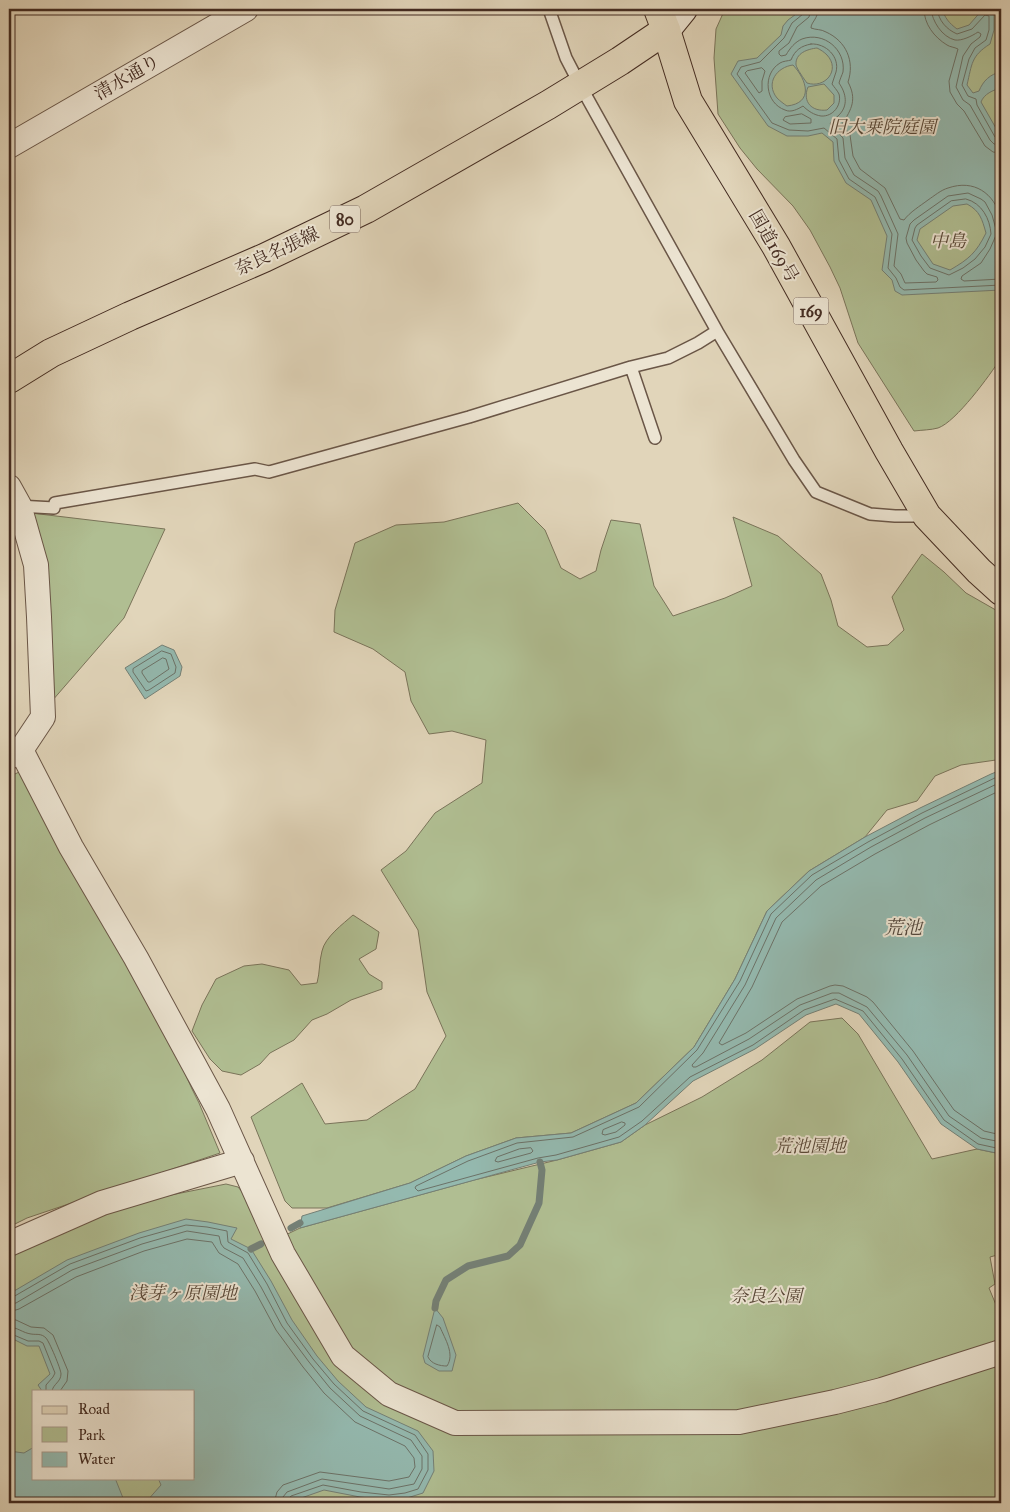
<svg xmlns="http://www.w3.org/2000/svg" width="1010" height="1512" font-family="'IM FELL Great Primer','Noto Serif JP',serif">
  <rect width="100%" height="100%" fill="#e1d5ba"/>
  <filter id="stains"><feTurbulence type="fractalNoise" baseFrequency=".004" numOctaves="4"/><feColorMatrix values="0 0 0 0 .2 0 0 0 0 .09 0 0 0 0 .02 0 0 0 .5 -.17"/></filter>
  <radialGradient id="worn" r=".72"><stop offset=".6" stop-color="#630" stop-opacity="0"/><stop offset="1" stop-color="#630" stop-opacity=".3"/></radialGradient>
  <path fill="#b0be92" stroke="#7a745a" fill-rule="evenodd" d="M 725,9 L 746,9 L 750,14 L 758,9 L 1001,9 L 1001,358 C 990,375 956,422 938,428 C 931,430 922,430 914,431 L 858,343 L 840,288 L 830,267 L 810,230 L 793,206 L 757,169 L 740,148 L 718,114 L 714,58 L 716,29 Z
    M 518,503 L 545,530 L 561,568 L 580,579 L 596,571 L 601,550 L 611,520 L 640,524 L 654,586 L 673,616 L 725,598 L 752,586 L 733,517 L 778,536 L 821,574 L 831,600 L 838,626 L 867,647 L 888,645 L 904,630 L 892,597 L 922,554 L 944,572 L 966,593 L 1001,613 L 1001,757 L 996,760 L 961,765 L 935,776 L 917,801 L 887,810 L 865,837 L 809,871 L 767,911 L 735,979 L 694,1047 L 636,1103 L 571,1133 L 516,1138 L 466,1156 L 410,1183 L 327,1208 L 292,1208 L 285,1201 L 251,1117 L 302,1083 L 325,1124 L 367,1120 L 415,1089 L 446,1036 L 427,992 L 418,930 L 381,870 L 406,851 L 435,813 L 482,783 L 486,740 L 452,731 L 429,734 L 411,701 L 405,672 L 373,649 L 334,632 L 335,610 L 355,543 L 396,525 L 444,522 Z
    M 31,513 L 165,529 L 124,618 L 45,709 Z
    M 19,772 L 170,1040 L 192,1089 L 199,1103 L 220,1153 L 27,1218 L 9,1227 L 9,777 Z
    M 353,915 L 379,932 L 376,949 L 359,959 L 369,974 L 382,982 L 382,989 L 351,1000 L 327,1014 L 312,1020 L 294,1040 L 270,1053 L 260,1064 L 241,1075 L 222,1071 L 210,1059 L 192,1031 L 202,1005 L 216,979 L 244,966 L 262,964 L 289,970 L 301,985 L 317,983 C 320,972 319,962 322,951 C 325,937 343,924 353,915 Z
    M 842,1018 L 858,1034 L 932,1159 L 977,1149 L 1001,1154 L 1001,1254 L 990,1257 L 995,1284 L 989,1288 L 1001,1317 L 1001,1503 L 9,1503 L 9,1252 L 106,1212 L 171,1195 L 226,1184 L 238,1187 L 248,1199 L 269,1243 L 300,1228 L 474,1180 L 557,1160 L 621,1142 L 645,1125 L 702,1097 L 762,1060 L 810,1022 ZM 34,1391 L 194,1391 L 194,1478 L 34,1478 Z"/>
  <path fill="#94b9af" stroke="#748076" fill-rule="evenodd" d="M 803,9 L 942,9 C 945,18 949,23 957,29 L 969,25 L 983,9 L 1001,9 L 994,14 L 994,30 L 990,44 C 971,56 972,64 967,85 L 973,93 L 979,91 C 983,81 990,74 1001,72 L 1001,88 C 993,90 984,94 981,102 L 1001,137 L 1001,290 L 902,295 L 895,291 L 892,280 L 882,270 L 887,236 L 871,200 L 846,183 L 834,161 L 833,142 L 822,133 L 808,136 L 787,136 L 768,126 L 731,74 L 738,61 L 757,58 L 781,35 L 783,26 L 788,20 ZM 817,48 C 821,50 824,52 827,55 C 841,70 825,89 807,83 C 804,79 797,69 796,65 C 795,53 808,49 817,48 ZM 793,65 C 807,80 814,103 787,106 C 784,104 780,101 777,98 C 765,83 777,67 793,65 ZM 824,84 L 834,95 L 834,103 L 827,110 C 812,112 802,102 808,87 ZM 967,204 C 980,211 982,219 986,233 C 976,253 969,259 950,270 L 933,264 L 917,240 L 920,229 L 953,206 Z
    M 162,645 L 174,650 L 182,667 L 180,676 L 145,699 L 125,668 Z
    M 1001,770 L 1001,1154 L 977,1149 L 941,1124 L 898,1062 L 859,1014 L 836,1004 L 806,1015 L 755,1049 L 693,1081 L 645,1125 L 621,1142 L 557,1160 L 540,1162 L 300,1228 L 302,1216 L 410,1183 L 466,1156 L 516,1138 L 571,1133 L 636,1103 L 694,1047 L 735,979 L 767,911 L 809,871 L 865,837 L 920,808 L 991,774 Z
    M 186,1219 L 208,1222 L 237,1228 L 231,1239 L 251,1249 L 271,1281 L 292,1320 L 317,1356 L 338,1381 L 366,1407 L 418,1431 L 433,1451 L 434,1471 L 423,1493 L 407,1498 L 389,1500 L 360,1497 L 324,1490 L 287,1503 L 9,1503 L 9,1451 L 24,1453 L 34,1447 L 34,1478 L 115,1478 L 123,1498 L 146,1502 L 161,1485 L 158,1478 L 194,1478 L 194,1391 L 42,1391 L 38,1385 L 50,1374 L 39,1346 L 27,1346 L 9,1337 L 9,1294 L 67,1260 L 139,1233 Z
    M 435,1308 L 443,1318 L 456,1355 L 452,1371 L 439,1371 L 425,1363 L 423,1356 Z"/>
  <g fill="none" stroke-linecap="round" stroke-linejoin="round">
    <path stroke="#6c7268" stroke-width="1" d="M 804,9 L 803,14 L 792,23 L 784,38 L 760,62 L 741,67 L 737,74 L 772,123 L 789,130 L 808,131 L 824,128 L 837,139 L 839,160 L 849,179 L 875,197 L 892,234 L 888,268 L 896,278 L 900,287 L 904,290 L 1001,285
      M 811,9 L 809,17 L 797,27 L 789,43 L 779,51 L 779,54 L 781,56 L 786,55 C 790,48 795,42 802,39 C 824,31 846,50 843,72 C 842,75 840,79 839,83 C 846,93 849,106 838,116 C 835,119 832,120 830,124 L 843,138 L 845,158 L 854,175 L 878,191 L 881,196 L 898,234 L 894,266 L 901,274 L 905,283 L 936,282 L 938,280 L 937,277 L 927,274 L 924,271 L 916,260 L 907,243 L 906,238 L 910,224 L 914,220 L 948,196 L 968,193 L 981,199 L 985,202 L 992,215 L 997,233 L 990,249 L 981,263 L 962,276 L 961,279 L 964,281 L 1001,279
      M 818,9 C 818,19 811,22 811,28 C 816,30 821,29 826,32 C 846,41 855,61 848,82 C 857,99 852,109 842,124 L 850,135 L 853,156 L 860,169 L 885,188 L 900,219 L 904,220 C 910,212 920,206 928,200 C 934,196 941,190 948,188 C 974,179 994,193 1001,218
      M 924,9 C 924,24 934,37 947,45 C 950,47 954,47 958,49 L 949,81 L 950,92 L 957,104 L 964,111 L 985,146 L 993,152 L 1001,153
      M 931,9 C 932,21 942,37 955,40 C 962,41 972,36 978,32 L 981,34 L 980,37 L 971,44 L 963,56 L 956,87 L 963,100 L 970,105 L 990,140 L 994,144 L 1001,145
      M 937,9 C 939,21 946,29 957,34 L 972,29 L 985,15 L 989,16 L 989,30 L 986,40 L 975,48 L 969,59 L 962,85 L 968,96 L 976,99 L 977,105 L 995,137 L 1001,139
      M 811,44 C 826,43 840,57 836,72 C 835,76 833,80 832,84 C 834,87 837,90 839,94 C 842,105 833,117 821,116 C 814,115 808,111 803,106 C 798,109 791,113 785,110 C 765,103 762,74 780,63 C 783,61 788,61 791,60 C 795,50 801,46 811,44 Z
      M 762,68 L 765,71 L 762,81 L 762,91 L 759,93 L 745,73 L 747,71 Z
      M 802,114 L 811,119 L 811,123 L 790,124 L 783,120 L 785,117 Z
      M 966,199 C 982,203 990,219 991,234 L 985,247 L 975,259 L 963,268 L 949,275 L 930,268 L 921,256 L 912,240 L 915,228 L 917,225 L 951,201 Z
      M 162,651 L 171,654 L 176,667 L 175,673 L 149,690 L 146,691 L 133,672 L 133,669 Z
      M 163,658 L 166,659 L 169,669 L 150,682 L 148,682 L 142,673 L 142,671 Z
      M 1001,775 L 922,813 L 868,842 L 812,875 L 771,914 L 740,981 L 697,1050 L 639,1107 L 573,1137 L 517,1143 L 468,1161 L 416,1186 L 415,1188 L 418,1191 L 538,1158 L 556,1155 L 619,1137 L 642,1121 L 690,1077 L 753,1045 L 804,1010 L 835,999 L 863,1011 L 902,1059 L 944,1120 L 978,1144 L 1001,1149
      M 1001,782 L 925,818 L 871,847 L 816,880 L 776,918 L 745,985 L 703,1053 L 692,1065 L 693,1067 L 696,1067 L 749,1039 L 800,1005 L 832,993 L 839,993 L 867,1007 L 907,1055 L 949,1116 L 981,1138 L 1001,1142
      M 1001,790 L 929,825 L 875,854 L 821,886 L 782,922 L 752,987 L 719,1043 L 722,1045 L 746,1033 L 797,999 L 830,986 L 835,985 L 843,986 L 867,997 L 873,1002 L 913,1051 L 954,1110 L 984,1131 L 1001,1135
      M 622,1122 L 625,1123 L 625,1125 L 616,1132 L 605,1135 L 602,1134 L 603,1130 Z
      M 531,1148 L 533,1151 L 531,1153 L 498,1162 L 495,1161 L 497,1157 L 519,1149 Z
      M 9,1298 L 13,1297 L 70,1264 L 140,1238 L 186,1225 L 207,1227 L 227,1231 L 228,1242 L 248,1253 L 267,1284 L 287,1323 L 313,1359 L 334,1384 L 363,1411 L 415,1435 L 428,1454 L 428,1470 L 418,1489 L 405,1493 L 389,1495 L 361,1492 L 323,1485 L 291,1496 L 288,1500 L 288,1503
      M 9,1304 L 16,1303 L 72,1270 L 142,1244 L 187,1231 L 219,1236 L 221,1244 L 224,1248 L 243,1258 L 261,1287 L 282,1326 L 309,1362 L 330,1388 L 360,1416 L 411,1440 L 422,1456 L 422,1469 L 414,1484 L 389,1489 L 322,1479 L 287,1492 L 283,1497 L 282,1503
      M 9,1312 L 19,1309 L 76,1277 L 144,1251 L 187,1239 L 212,1242 L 219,1253 L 238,1264 L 255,1291 L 276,1330 L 303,1367 L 324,1393 L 355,1422 L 405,1446 L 414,1458 L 415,1467 L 409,1477 L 389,1481 L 320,1472 L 283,1485 L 277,1492 L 274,1503
      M 9,1319 L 16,1320 L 31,1327 L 44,1328 L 53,1335 L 68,1371 L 67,1381 L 60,1391
      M 437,1325 L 440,1327 C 445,1339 455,1354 447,1366 C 440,1366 431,1364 428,1357 Z
      M 9,1327 C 17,1327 23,1333 31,1334 C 37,1335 41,1333 46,1338 C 49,1341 61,1369 61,1374 C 61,1382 53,1384 52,1391
      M 9,1333 L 28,1341 L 39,1341 L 43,1343 L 55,1373 L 53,1377 L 46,1385 L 46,1391"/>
    <path stroke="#748076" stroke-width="7" d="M 291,1228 L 300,1223
      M 251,1249 L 261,1244
      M 435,1308 L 436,1301 L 446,1280 L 468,1266 L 508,1256 L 520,1245 L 539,1203 L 542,1170 L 540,1162"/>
    <g stroke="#6a5647" stroke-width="14">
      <path id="lane" d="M 549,9 L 566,58 L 580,85 L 717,331
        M 631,367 L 655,438
        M 18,506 L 54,508 L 55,503 L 255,469 L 269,472 L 469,417 L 631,367 L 668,358 L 698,343 L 717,331 L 794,460 L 816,492 L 870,514 L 895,516 L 925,516"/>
    </g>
    <g stroke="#6a5647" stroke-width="26">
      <path id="street" d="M 9,146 L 246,9
        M 9,487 L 19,505 L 36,565 L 39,617 L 43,717 L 21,750 L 9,757
        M 21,750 L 71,847 L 136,958 L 218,1109 L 283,1254 L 343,1356 L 389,1394 L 455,1423 L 739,1422 L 835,1402 L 882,1390 L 1001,1352
        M 9,1244 L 102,1203 L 242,1161"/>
    </g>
    <g stroke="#432b21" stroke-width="30">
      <path id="secondary" d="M 666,30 L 683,9"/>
    </g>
    <g stroke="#432b21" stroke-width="30">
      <path id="primary" d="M 9,379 L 51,353 L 130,316 L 264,258 L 366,209 L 548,105 L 620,61 L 666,30"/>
    </g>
    <g stroke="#432b21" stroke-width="30">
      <path id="highway" d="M 658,9 L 666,30 L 688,101 L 776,246 L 889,451 L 927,516 L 979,571 L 1001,591"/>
    </g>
    <use href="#lane" stroke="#ece4d2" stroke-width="11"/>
    <use href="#street" stroke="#ece4d2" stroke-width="24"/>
    <use href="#secondary" stroke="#ece4d2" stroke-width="28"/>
    <use href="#primary" stroke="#e1d5ba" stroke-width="28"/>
    <use href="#highway" stroke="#e1d5ba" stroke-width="28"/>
  </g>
  <g text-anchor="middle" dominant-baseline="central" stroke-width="4" stroke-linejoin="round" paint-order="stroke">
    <g fill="#ece4d2" stroke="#766256" stroke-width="1">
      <rect x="330" y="205.5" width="30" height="27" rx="4"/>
      <rect x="793.5" y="297.5" width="35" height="27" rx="4"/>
    </g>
    <g font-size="16" font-weight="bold" fill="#432b21">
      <text x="345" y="219">80</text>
      <text x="811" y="311">169</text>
    </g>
    <g font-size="18" fill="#432b21" stroke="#ece4d2">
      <text transform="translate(127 77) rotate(-30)">清水通り</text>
      <text transform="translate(774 246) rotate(60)">国道169号</text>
      <text transform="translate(277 251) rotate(-25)">奈良名張線</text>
    </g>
    <g font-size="18" font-style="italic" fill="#594838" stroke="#ece4d2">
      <text x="882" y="127">旧大乗院庭園</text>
      <text x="948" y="241">中島</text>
      <text x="810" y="1146">荒池園地</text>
      <text x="183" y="1293">浅芽ヶ原園地</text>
      <text x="766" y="1296">奈良公園</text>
    </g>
    <g font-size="19" font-style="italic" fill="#53473d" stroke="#ece4d2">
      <text x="903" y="927">荒池</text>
    </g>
  </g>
  <rect width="1010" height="1512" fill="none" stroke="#e1d5ba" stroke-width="30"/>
  <rect x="10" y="10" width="990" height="1492" fill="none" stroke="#432b21" stroke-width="2.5"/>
  <rect x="15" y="15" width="980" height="1482" fill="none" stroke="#432b21"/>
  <rect x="32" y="1390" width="162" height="90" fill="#ece4d2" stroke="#a89a8b"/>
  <rect x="42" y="1406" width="25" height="8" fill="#e1d5ba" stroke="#a89a8b"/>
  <text x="78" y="1414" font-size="15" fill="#432b21">Road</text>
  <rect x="42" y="1427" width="25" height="15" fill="#b0be92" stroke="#a89a8b"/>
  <text x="78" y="1440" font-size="15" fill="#432b21">Park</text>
  <rect x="42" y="1452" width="25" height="15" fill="#94b9af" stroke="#a89a8b"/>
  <text x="78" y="1464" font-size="15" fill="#432b21">Water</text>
  <rect width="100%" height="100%" filter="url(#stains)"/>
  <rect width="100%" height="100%" fill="url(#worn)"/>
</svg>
